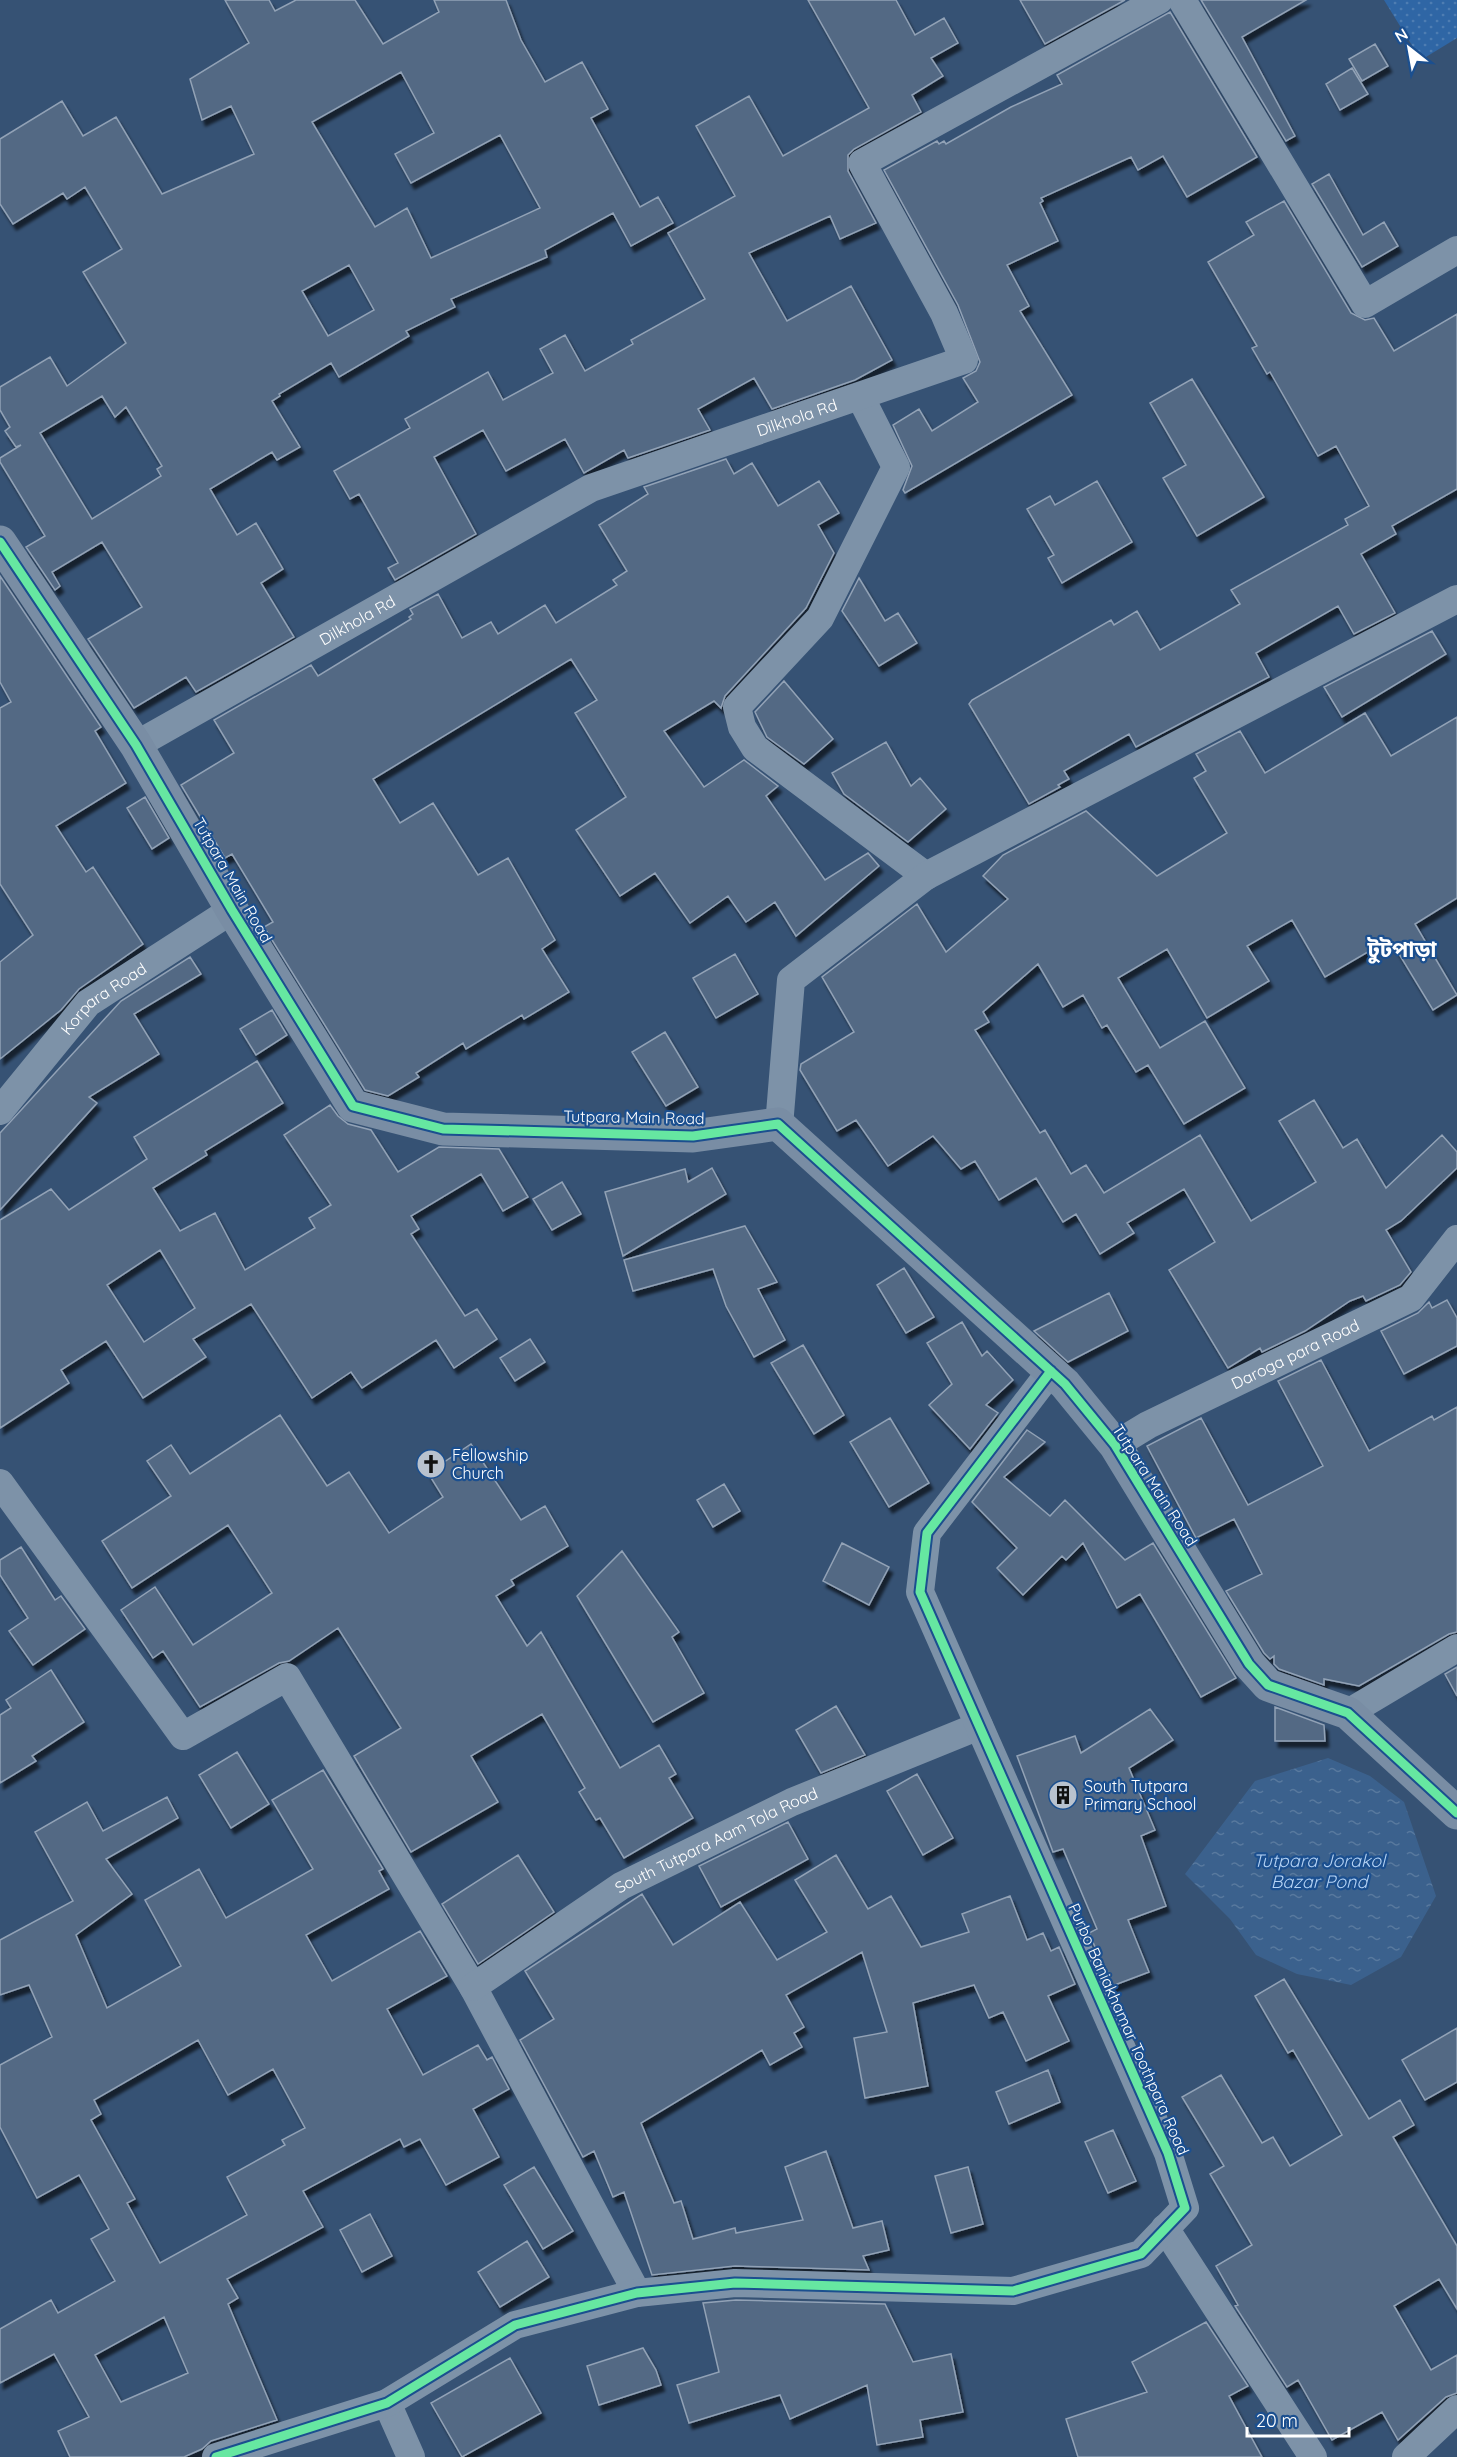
<svg xmlns="http://www.w3.org/2000/svg" width="1457" height="2457" font-family="Quicksand,'Noto Sans Bengali',sans-serif">
  <defs>
    <pattern id="park-dots" width="8" height="8" patternUnits="userSpaceOnUse" patternTransform="scale(1.5)"><rect width="8" height="8" fill="#2f66a5"/><path d="M2 2h.1M6 6h.1" fill="none" stroke="#4e7db2" stroke-width="1.8" stroke-linecap="round"/></pattern>
    <pattern id="water-ripples" width="26" height="14" patternUnits="userSpaceOnUse" patternTransform="scale(1.5)"><rect width="26" height="14" fill="#3b618d"/><path d="M2 4q2-2 4 0t4 0M15 11q2-2 4 0t4 0" fill="none" stroke="#58799e"/></pattern>
    <filter id="shadow"><feDropShadow dx="3.5" dy="6" stdDeviation="1.5" flood-color="#0009"/></filter>
  </defs>
  <rect width="100%" height="100%" fill="#365274"/>
  <path fill="url(#park-dots)" d="M 1384,0 L 1457,0 L 1457,38 L 1421,60 Z"/>
  <path fill="url(#water-ripples)" d="M 1328,1758 L 1370,1776 L 1404,1802 L 1436,1896 L 1401,1957 L 1351,1985 L 1297,1974 L 1256,1955 L 1230,1919 L 1185,1874 L 1255,1781 Z"/>
  <path fill="#526984" stroke="#92a2b6" stroke-width="1.5" fill-rule="evenodd" filter="url(#shadow)" d="M 225,0 L 269,0 L 275,11 L 296,0 L 355,0 L 383,44 L 439,12 L 434,0 L 506,0 L 521,40 L 545,82 L 582,62 L 608,109 L 591,118 L 640,207 L 658,197 L 673,223 L 631,246 L 613,213 L 545,250 L 547,257 L 451,299 L 455,307 L 406,331 L 409,336 L 339,377 L 331,363 L 279,394 L 280,396 L 272,401 L 300,447 L 277,460 L 272,452 L 210,489 L 237,535 L 256,523 L 283,569 L 261,583 L 294,637 L 196,692 L 186,677 L 134,708 L 88,639 L 142,607 L 102,542 L 52,572 L 60,586 L 55,590 L 26,547 L 45,536 L 0,462 L 0,458 L 21,445 L 16,447 L 5,431 L 10,427 L 0,410 L 0,387 L 50,357 L 67,386 L 126,343 L 83,272 L 122,249 L 85,187 L 67,199 L 63,193 L 13,224 L 0,204 L 0,139 L 62,101 L 83,136 L 116,117 L 162,194 L 254,154 L 231,106 L 202,120 L 190,79 L 249,43 ZM 401,72 L 434,133 L 395,154 L 411,183 L 500,135 L 540,208 L 431,258 L 407,208 L 375,227 L 312,122 ZM 349,265 L 374,310 L 328,336 L 302,291 ZM 102,396 L 115,417 L 126,407 L 162,466 L 157,469 L 161,476 L 92,519 L 40,433 Z
    M 808,0 L 896,0 L 915,35 L 944,18 L 958,43 L 931,58 L 943,76 L 912,95 L 921,112 L 854,149 L 848,155 L 848,171 L 876,223 L 840,239 L 830,216 L 749,253 L 787,321 L 851,286 L 892,360 L 855,380 L 772,409 L 754,378 L 698,409 L 710,430 L 628,458 L 624,450 L 584,473 L 565,439 L 506,471 L 483,430 L 434,457 L 476,534 L 395,580 L 388,568 L 398,563 L 359,494 L 350,499 L 334,471 L 410,428 L 405,419 L 488,372 L 503,400 L 553,373 L 540,349 L 565,335 L 585,371 L 633,344 L 631,340 L 705,299 L 668,233 L 735,196 L 696,126 L 749,96 L 783,156 L 869,108 Z
    M 1020,0 L 1125,0 L 1045,44 Z
    M 1201,0 L 1306,0 L 1242,37 L 1295,136 L 1286,141 Z
    M 1170,12 L 1257,157 L 1187,197 L 1163,156 L 1138,170 L 1131,157 L 1041,198 L 1043,201 L 1040,203 L 1058,241 L 1007,265 L 1029,306 L 1020,311 L 1072,395 L 905,493 L 903,490 L 912,466 L 893,425 L 919,409 L 932,431 L 978,402 L 963,378 L 976,371 L 980,362 L 958,305 L 884,170 L 937,141 L 939,144 L 944,141 L 946,144 L 1011,107 L 1062,84 L 1057,75 Z
    M 1375,44 L 1388,66 L 1362,81 L 1349,59 Z
    M 1352,68 L 1368,94 L 1340,110 L 1326,84 Z
    M 1329,174 L 1363,235 L 1384,222 L 1398,246 L 1362,267 L 1312,184 Z
    M 1284,201 L 1351,313 L 1365,320 L 1374,318 L 1394,351 L 1457,314 L 1457,489 L 1392,526 L 1396,534 L 1361,554 L 1395,613 L 1354,634 L 1338,606 L 1256,653 L 1269,677 L 1136,747 L 1129,734 L 1064,771 L 1069,779 L 1058,785 L 1060,787 L 1029,804 L 969,704 L 972,700 L 1111,620 L 1114,625 L 1137,611 L 1160,650 L 1240,604 L 1231,590 L 1348,525 L 1345,519 L 1369,506 L 1336,446 L 1318,456 L 1270,372 L 1267,374 L 1252,348 L 1257,346 L 1208,262 L 1254,235 L 1246,222 Z
    M 1192,379 L 1264,497 L 1197,536 L 1163,478 L 1186,465 L 1150,403 Z
    M 726,459 L 734,474 L 752,463 L 778,506 L 819,481 L 839,513 L 818,525 L 834,553 L 806,608 L 725,696 L 721,708 L 714,701 L 664,731 L 704,787 L 744,760 L 778,786 L 766,796 L 825,880 L 868,853 L 879,866 L 796,936 L 775,902 L 746,922 L 728,896 L 690,923 L 655,873 L 620,896 L 576,830 L 626,797 L 575,713 L 597,700 L 571,659 L 373,779 L 400,823 L 433,803 L 478,875 L 508,858 L 555,940 L 542,949 L 569,992 L 524,1019 L 522,1015 L 466,1049 L 463,1043 L 416,1073 L 419,1077 L 388,1096 L 365,1090 L 264,927 L 273,922 L 232,854 L 225,858 L 181,785 L 234,753 L 214,720 L 311,665 L 318,676 L 411,619 L 409,617 L 413,614 L 410,609 L 438,594 L 462,638 L 491,622 L 498,634 L 545,605 L 556,623 L 617,585 L 613,580 L 627,571 L 599,525 L 648,494 L 644,487 Z
    M 1097,481 L 1132,542 L 1062,583 L 1048,558 L 1054,555 L 1027,509 L 1050,496 L 1055,505 Z
    M 0,576 L 101,727 L 95,731 L 126,783 L 56,826 L 86,872 L 93,867 L 143,944 L 79,989 L 61,1010 L 0,1059 L 0,962 L 33,935 L 0,884 L 0,708 L 11,702 L 0,682 Z
    M 859,578 L 885,621 L 898,613 L 917,643 L 879,666 L 842,611 Z
    M 1432,631 L 1446,654 L 1342,717 L 1324,687 Z
    M 784,681 L 833,739 L 804,764 L 767,737 L 755,712 Z
    M 1365,713 L 1391,756 L 1457,717 L 1457,898 L 1415,924 L 1457,995 L 1433,1010 L 1390,939 L 1325,977 L 1292,920 L 1247,946 L 1269,981 L 1207,1018 L 1167,949 L 1118,978 L 1160,1048 L 1205,1021 L 1245,1088 L 1184,1124 L 1148,1065 L 1136,1072 L 1107,1025 L 1102,1028 L 1083,995 L 1063,1007 L 1038,964 L 983,1012 L 989,1022 L 975,1030 L 1040,1133 L 1045,1130 L 1071,1174 L 1086,1165 L 1104,1193 L 1200,1135 L 1251,1221 L 1316,1182 L 1279,1121 L 1314,1100 L 1343,1148 L 1357,1139 L 1386,1188 L 1442,1135 L 1457,1152 L 1457,1168 L 1401,1221 L 1386,1230 L 1411,1272 L 1400,1285 L 1366,1301 L 1363,1296 L 1350,1301 L 1305,1331 L 1262,1352 L 1260,1348 L 1228,1368 L 1169,1270 L 1215,1242 L 1184,1189 L 1127,1223 L 1134,1233 L 1100,1254 L 1076,1214 L 1063,1222 L 1036,1178 L 999,1200 L 975,1161 L 961,1169 L 933,1136 L 888,1166 L 856,1120 L 837,1131 L 800,1070 L 801,1064 L 854,1032 L 822,977 L 917,904 L 946,952 L 1008,899 L 983,876 L 1003,855 L 1086,811 L 1157,876 L 1227,833 L 1194,778 L 1206,771 L 1196,754 L 1240,731 L 1265,773 Z
    M 886,742 L 911,786 L 920,778 L 946,809 L 908,842 L 844,794 L 832,773 Z
    M 145,797 L 169,838 L 152,849 L 127,808 Z
    M 735,954 L 758,994 L 716,1018 L 693,978 Z
    M 190,957 L 201,974 L 134,1014 L 159,1054 L 89,1097 L 97,1103 L 0,1210 L 0,1133 L 121,1001 Z
    M 272,1010 L 287,1035 L 256,1055 L 240,1029 Z
    M 665,1032 L 698,1087 L 666,1106 L 632,1052 Z
    M 257,1061 L 283,1103 L 205,1151 L 207,1155 L 153,1188 L 180,1231 L 215,1213 L 245,1270 L 315,1228 L 309,1218 L 331,1205 L 284,1135 L 330,1105 L 338,1116 L 348,1124 L 371,1130 L 398,1172 L 439,1147 L 499,1149 L 528,1197 L 503,1211 L 481,1174 L 411,1216 L 419,1229 L 411,1234 L 465,1316 L 477,1309 L 497,1339 L 454,1368 L 436,1340 L 362,1388 L 351,1372 L 312,1398 L 251,1304 L 193,1339 L 206,1357 L 143,1398 L 106,1341 L 61,1370 L 69,1383 L 0,1428 L 0,1220 L 51,1189 L 69,1210 L 147,1159 L 134,1137 ZM 160,1250 L 195,1308 L 144,1342 L 107,1285 Z
    M 712,1168 L 726,1194 L 623,1256 L 605,1192 L 685,1169 L 688,1182 Z
    M 562,1182 L 581,1214 L 552,1230 L 533,1199 Z
    M 745,1226 L 777,1282 L 758,1289 L 785,1340 L 754,1357 L 726,1306 L 713,1269 L 633,1291 L 624,1260 Z
    M 904,1268 L 934,1317 L 906,1333 L 877,1285 Z
    M 1109,1293 L 1128,1331 L 1068,1362 L 1034,1331 Z
    M 1447,1300 L 1457,1318 L 1457,1346 L 1404,1374 L 1381,1331 L 1418,1313 L 1429,1302 L 1432,1308 Z
    M 962,1322 L 982,1356 L 987,1351 L 1013,1380 L 986,1405 L 998,1413 L 970,1449 L 929,1405 L 952,1384 L 927,1343 Z
    M 530,1339 L 545,1362 L 515,1381 L 500,1358 Z
    M 803,1345 L 844,1415 L 814,1434 L 771,1363 Z
    M 1321,1360 L 1369,1451 L 1432,1416 L 1434,1420 L 1457,1407 L 1457,1632 L 1449,1634 L 1359,1686 L 1324,1679 L 1324,1685 L 1279,1669 L 1274,1664 L 1274,1656 L 1270,1659 L 1264,1653 L 1226,1591 L 1262,1574 L 1234,1519 L 1196,1538 L 1147,1446 L 1201,1418 L 1248,1505 L 1323,1466 L 1278,1381 Z
    M 280,1415 L 327,1486 L 349,1472 L 389,1533 L 443,1497 L 428,1473 L 471,1444 L 521,1520 L 545,1506 L 568,1546 L 511,1580 L 514,1585 L 496,1596 L 527,1646 L 541,1632 L 620,1768 L 659,1745 L 676,1774 L 669,1778 L 693,1818 L 624,1858 L 600,1818 L 596,1820 L 579,1792 L 585,1788 L 542,1714 L 471,1756 L 498,1802 L 411,1852 L 354,1756 L 401,1728 L 338,1628 L 289,1661 L 279,1663 L 200,1707 L 163,1651 L 153,1658 L 121,1610 L 155,1587 L 193,1645 L 272,1593 L 228,1525 L 132,1588 L 102,1541 L 171,1496 L 147,1461 L 171,1445 L 190,1474 Z
    M 890,1418 L 929,1483 L 889,1507 L 850,1442 Z
    M 1027,1430 L 1045,1442 L 1004,1477 L 1050,1516 L 1065,1500 L 1125,1560 L 1153,1543 L 1236,1678 L 1201,1697 L 1140,1594 L 1117,1608 L 1083,1543 L 1066,1560 L 1062,1556 L 1023,1595 L 997,1568 L 1017,1548 L 972,1502 Z
    M 724,1484 L 740,1511 L 713,1527 L 697,1500 Z
    M 842,1543 L 889,1567 L 869,1605 L 823,1581 Z
    M 21,1547 L 55,1600 L 61,1596 L 85,1629 L 33,1665 L 9,1631 L 28,1618 L 0,1575 L 0,1560 Z
    M 622,1551 L 679,1632 L 672,1637 L 704,1693 L 653,1722 L 577,1596 Z
    M 1457,1667 L 1457,1696 L 1445,1674 Z
    M 51,1670 L 84,1722 L 32,1756 L 36,1761 L 0,1783 L 0,1715 L 11,1708 L 6,1700 Z
    M 836,1706 L 865,1755 L 821,1773 L 796,1730 Z
    M 1275,1707 L 1324,1725 L 1325,1741 L 1275,1741 Z
    M 1150,1709 L 1173,1740 L 1129,1768 L 1155,1830 L 1141,1836 L 1166,1906 L 1128,1920 L 1149,1972 L 1112,1986 L 1089,1933 L 1097,1929 L 1063,1849 L 1053,1852 L 1017,1756 L 1075,1736 L 1081,1753 Z
    M 237,1752 L 269,1804 L 231,1828 L 199,1775 Z
    M 323,1770 L 383,1869 L 379,1871 L 389,1889 L 306,1935 L 332,1981 L 420,1931 L 447,1976 L 387,2009 L 423,2075 L 478,2045 L 487,2060 L 492,2057 L 509,2089 L 473,2109 L 499,2157 L 446,2185 L 420,2139 L 404,2147 L 400,2139 L 303,2191 L 323,2227 L 227,2279 L 238,2298 L 228,2304 L 277,2420 L 211,2441 L 202,2449 L 184,2457 L 70,2457 L 58,2431 L 89,2417 L 54,2354 L 0,2383 L 0,2329 L 51,2300 L 58,2313 L 115,2281 L 91,2239 L 109,2229 L 79,2175 L 37,2198 L 0,2127 L 0,2065 L 52,2037 L 29,1985 L 0,1995 L 0,1940 L 73,1901 L 35,1832 L 87,1802 L 103,1831 L 167,1797 L 178,1818 L 106,1859 L 132,1894 L 76,1935 L 107,2008 L 181,1966 L 145,1900 L 199,1869 L 226,1918 L 313,1869 L 272,1800 ZM 198,2040 L 228,2095 L 273,2069 L 305,2128 L 282,2140 L 285,2145 L 227,2177 L 247,2215 L 160,2263 L 127,2203 L 135,2199 L 91,2120 L 101,2114 L 94,2100 ZM 164,2317 L 188,2373 L 121,2402 L 95,2355 Z
    M 917,1774 L 953,1838 L 923,1855 L 887,1791 Z
    M 788,1822 L 808,1859 L 721,1907 L 699,1866 Z
    M 518,1855 L 554,1912 L 478,1964 L 442,1904 Z
    M 836,1855 L 868,1909 L 891,1896 L 921,1947 L 969,1932 L 962,1914 L 1010,1896 L 1027,1940 L 1043,1933 L 1051,1951 L 1059,1947 L 1075,1984 L 1048,1996 L 1069,2041 L 1026,2061 L 1003,2012 L 989,2018 L 974,1985 L 913,2003 L 928,2086 L 865,2098 L 854,2038 L 887,2032 L 862,1952 L 786,1995 L 804,2027 L 794,2033 L 802,2047 L 770,2065 L 762,2050 L 641,2123 L 674,2203 L 681,2201 L 693,2239 L 735,2228 L 736,2233 L 803,2220 L 785,2167 L 826,2151 L 853,2228 L 882,2221 L 889,2250 L 863,2256 L 869,2270 L 735,2266 L 652,2275 L 624,2192 L 613,2197 L 594,2151 L 583,2157 L 520,2040 L 554,2019 L 525,1971 L 642,1894 L 673,1945 L 740,1902 L 777,1960 L 827,1932 L 795,1880 Z
    M 1284,1979 L 1369,2119 L 1400,2100 L 1414,2125 L 1393,2137 L 1457,2246 L 1457,2309 L 1439,2279 L 1394,2306 L 1431,2370 L 1457,2355 L 1457,2393 L 1446,2397 L 1398,2440 L 1382,2412 L 1332,2440 L 1298,2380 L 1287,2387 L 1235,2306 L 1238,2305 L 1216,2266 L 1252,2245 L 1210,2174 L 1224,2166 L 1182,2097 L 1221,2075 L 1262,2143 L 1273,2137 L 1290,2166 L 1342,2135 L 1293,2050 L 1288,2053 L 1255,1996 Z
    M 1457,2028 L 1457,2082 L 1425,2100 L 1402,2060 Z
    M 1048,2070 L 1060,2102 L 1009,2124 L 996,2092 Z
    M 1113,2130 L 1136,2181 L 1108,2193 L 1085,2142 Z
    M 534,2167 L 573,2231 L 543,2249 L 504,2185 Z
    M 968,2167 L 983,2224 L 951,2233 L 935,2176 Z
    M 370,2214 L 392,2256 L 362,2272 L 340,2230 Z
    M 527,2241 L 549,2277 L 500,2307 L 478,2272 Z
    M 736,2300 L 885,2304 L 913,2362 L 951,2354 L 963,2412 L 920,2420 L 923,2437 L 877,2445 L 867,2385 L 790,2419 L 780,2395 L 689,2423 L 677,2385 L 719,2372 L 703,2303 Z
    M 1206,2322 L 1248,2386 L 1229,2396 L 1262,2457 L 1078,2457 L 1066,2419 L 1147,2392 L 1132,2362 Z
    M 643,2348 L 656,2370 L 661,2385 L 599,2405 L 587,2366 Z
    M 510,2358 L 541,2413 L 462,2457 L 431,2403 Z"/>
  <g fill="none" stroke-linecap="round" stroke-linejoin="round">
    <g stroke="#7d92a8" stroke-width="28">
      <path d="M 1182,0 L 1365,304 L 1457,250"/>
      <path d="M 861,398 L 896,467 L 820,618 L 737,707 L 742,727 L 755,748 L 926,876"/>
      <path id="s1" d="M 136,745 L 591,488 L 964,360 L 944,313 L 862,163 L 1159,0"/>
      <path id="s2" d="M 0,1111 L 88,1003 L 232,910"/>
      <path d="M 779,1126 L 791,980 L 926,876 L 1457,599"/>
      <path id="s3" d="M 1115,1445 L 1148,1425 L 1411,1298 L 1457,1239"/>
      <path d="M 0,1483 L 183,1736 L 287,1677 L 473,1987 L 637,2293"/>
      <path d="M 1348,1713 L 1457,1648"/>
      <path id="s4" d="M 473,1987 L 621,1886 L 792,1802 L 979,1726"/>
      <path d="M 1165,2228 L 1313,2457"/>
      <path d="M 387,2403 L 411,2457"/>
      <path d="M 216,2457 L 387,2403 L 515,2325 L 637,2293 L 735,2283 L 1013,2291 L 1141,2254 L 1185,2208 L 1168,2153 L 920,1592 L 927,1533 L 1051,1371"/>
      <path d="M 1406,2457 L 1457,2409"/>
    </g>
    <path stroke="#798da4" stroke-width="33" d="M 0,542 L 136,745 L 232,910 L 353,1106 L 443,1129 L 693,1136 L 778,1124 L 1065,1384 L 1115,1445 L 1249,1664 L 1268,1685 L 1348,1713 L 1457,1813"/>
    <g stroke="#1b4f8f" stroke-width="13">
      <path id="cycleway" d="M 0,542 L 136,745 L 232,910 L 353,1106 L 443,1129 L 693,1136 L 778,1124 L 1065,1384 L 1115,1445 L 1249,1664 L 1268,1685 L 1348,1713 L 1457,1813
        M 216,2457 L 387,2403 L 515,2325 L 637,2293 L 735,2283 L 1013,2291 L 1141,2254 L 1185,2208 L 1168,2153 L 920,1592 L 927,1533 L 1051,1371"/>
    </g>
    <use href="#cycleway" stroke="#66e7a1" stroke-width="9"/>
  </g>
  <defs>
    <g id="church-disc" transform="scale(1.5)"><circle r="9.5" fill="#b9c2ce" stroke="#1b4f8f"/><path d="M-1.2-6h2.4v3.5h3.3v2.4h-3.3V6h-2.4V-.1h-3.3v-2.4h3.3Z" fill="#111"/></g>
    <g id="building-disc" transform="scale(1.5)"><circle r="9.5" fill="#b9c2ce" stroke="#1b4f8f"/><path d="M-4-6H4V6H1V3H-1V6H-4ZM-2.5-4.3h1.7v1.8h-1.7ZM.8-4.3h1.7v1.8H.8ZM-2.5-1h1.7V.8h-1.7ZM.8-1h1.7V.8H.8Z" fill="#111"/></g>
  </defs>
  <g fill-rule="evenodd">
    <use href="#church-disc" x="431" y="1464"/>
    <use href="#building-disc" x="1063" y="1795"/>
  </g>
  <g text-anchor="middle" dominant-baseline="central" stroke-width="4.5" stroke-linejoin="round" paint-order="stroke">
    <g font-size="16" fill="#fff" stroke="#1b4f8f">
      <text stroke="none"><textPath href="#s1" startOffset="740">Dilkhola Rd</textPath></text>
      <text stroke="none"><textPath href="#s1" startOffset="254">Dilkhola Rd</textPath></text>
      <text transform="translate(233 880) rotate(60)">Tutpara Main Road</text>
      <text stroke="none"><textPath href="#s2" startOffset="154">Korpara Road</textPath></text>
      <text transform="translate(634 1117) rotate(1)">Tutpara Main Road</text>
      <text stroke="none"><textPath href="#s3" startOffset="202">Daroga para Road</textPath></text>
      <text transform="translate(1155 1485) rotate(57)">Tutpara Main Road</text>
      <text stroke="none"><textPath href="#s4" startOffset="285">South Tutpara Aam Tola Road</textPath></text>
      <text transform="translate(1129 2029) rotate(66)">Purbo Baniakhamar Toothpara Road</text>
    </g>
    <g font-size="16" fill="#fff" stroke="#1b4f8f" text-anchor="start">
      <text x="452" y="1455">Fellowship<tspan x="452" dy="18">Church</tspan></text>
      <text x="1084" y="1786">South Tutpara<tspan x="1084" dy="18">Primary School</tspan></text>
    </g>
    <g font-size="18" font-style="italic" fill="#b5d3f5" stroke="#1b4f8f">
      <text x="1319" y="1860">Tutpara Jorakol<tspan x="1319" dy="21">Bazar Pond</tspan></text>
    </g>
    <g font-size="22" font-weight="bold" fill="#fff" stroke="#1b4f8f">
      <text x="1402" y="949">টুটপাড়া</text>
    </g>
  </g>
  <g transform="translate(1409 48) rotate(329)" stroke="#1b4f8f" stroke-width="4.5" paint-order="stroke">
  <path d="M0-4.5L10 22L0 15L-10 22Z" fill="#ffffff"/>
  <text y="-9" font-size="16" font-weight="bold" text-anchor="middle" fill="#ffffff">N</text>
  </g>
  <path d="M1247 2427v9h102v-9" fill="none" stroke="#ffffff" stroke-width="3"/>
  <text x="1256" y="2427" font-size="18" fill="#ffffff" stroke="#1b4f8f" stroke-width="4.5" paint-order="stroke">20 m</text>
</svg>
